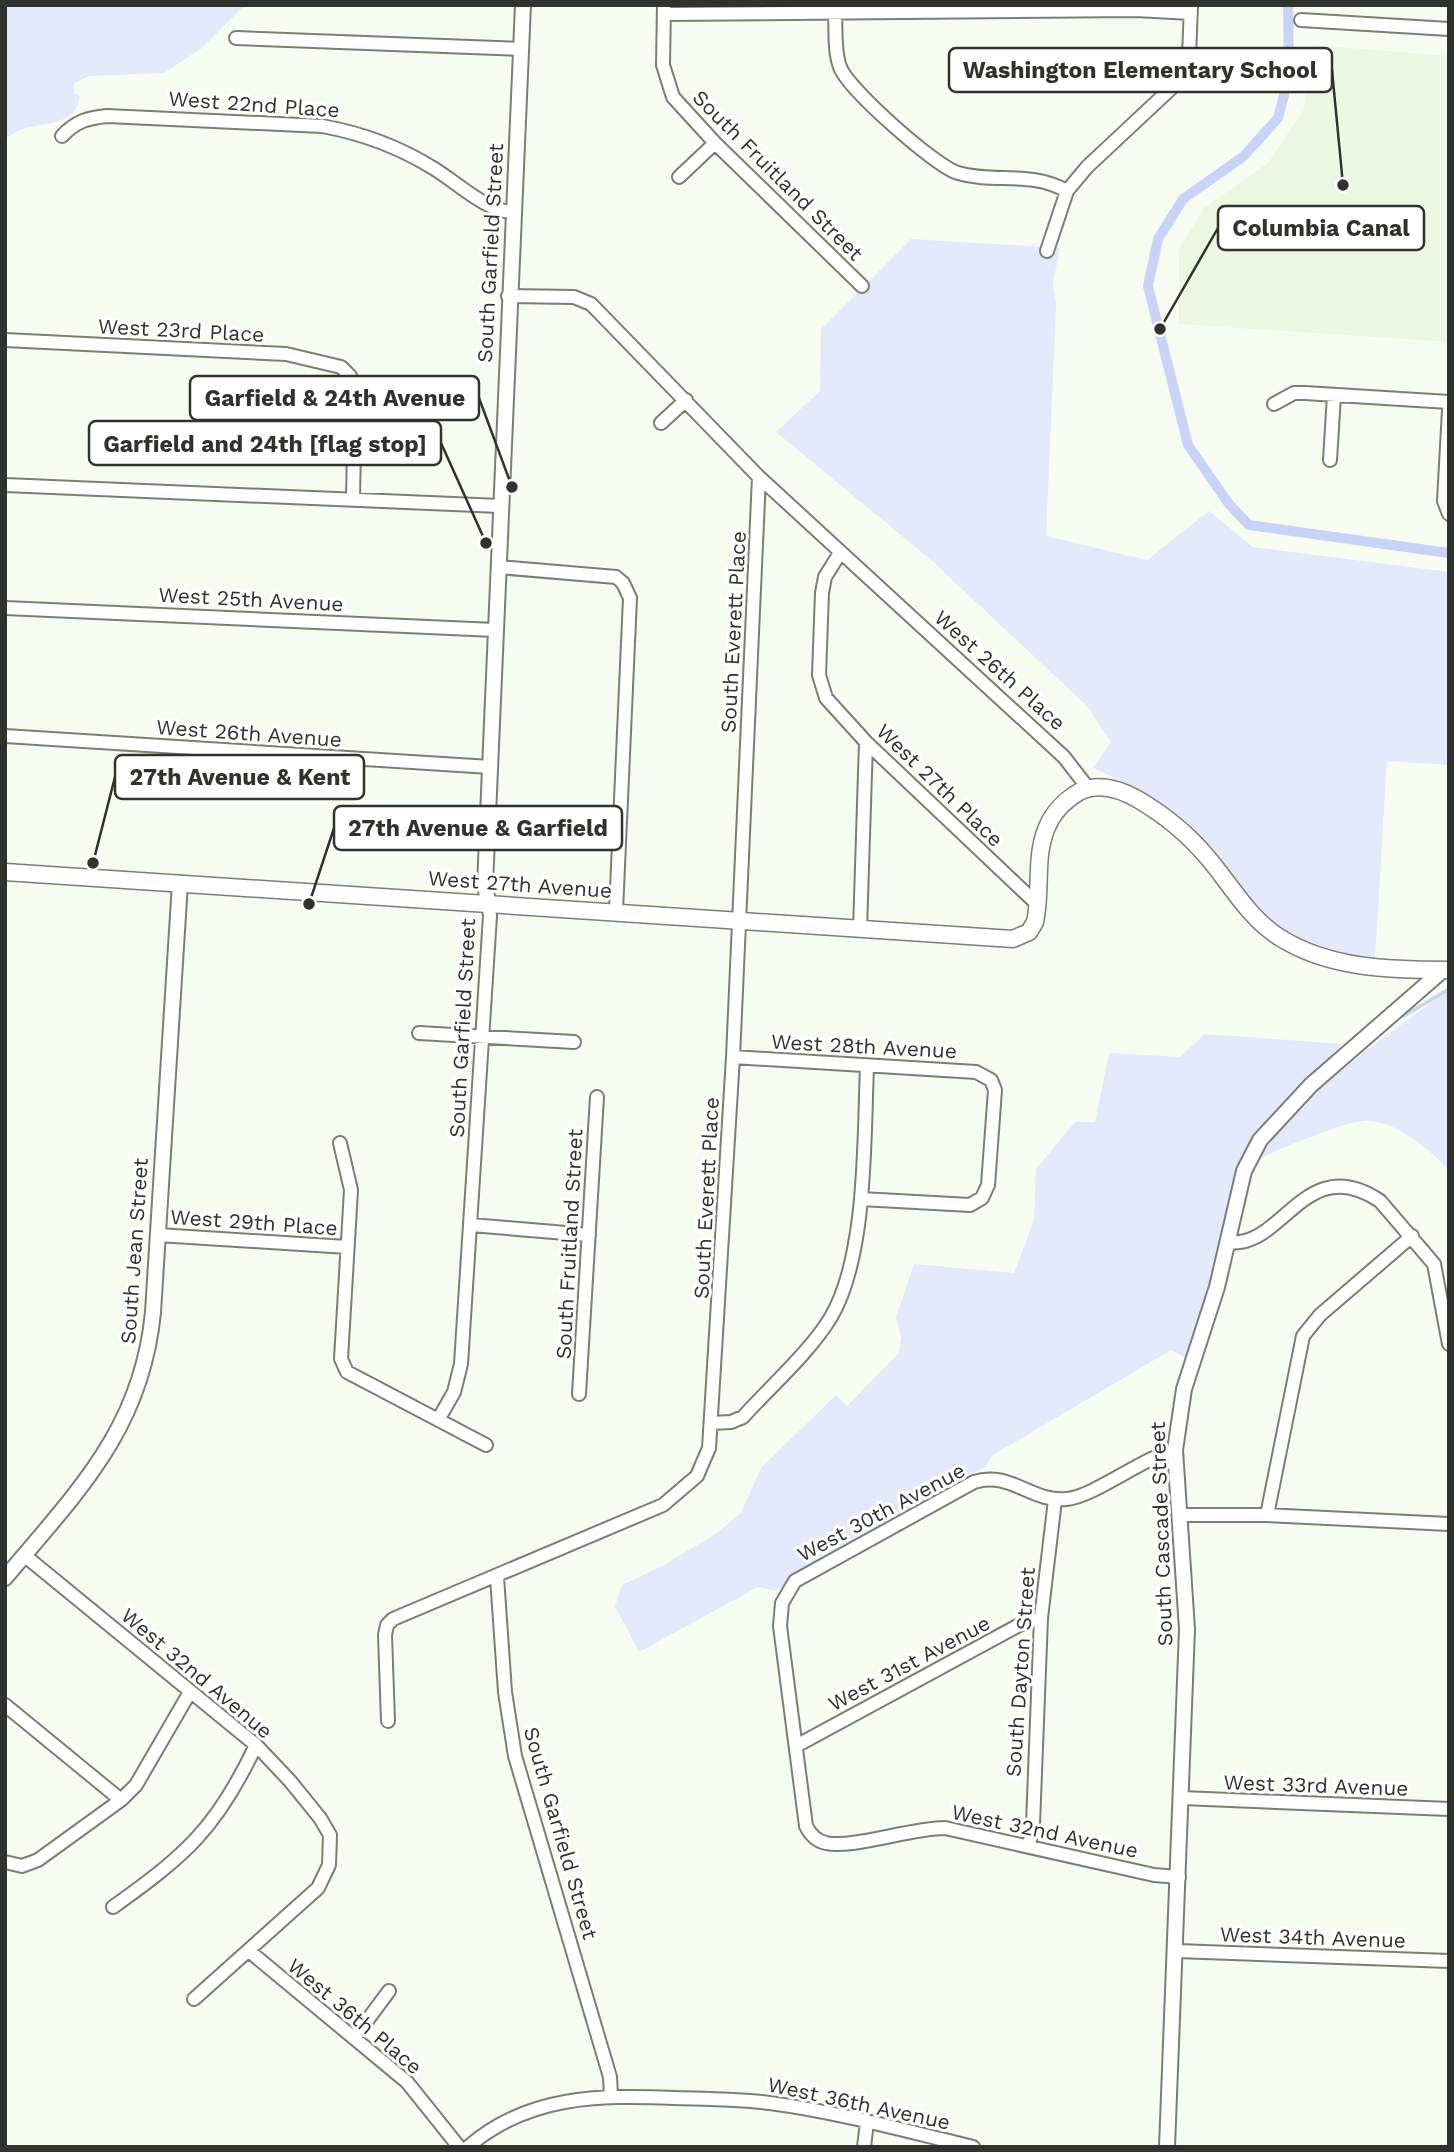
<svg xmlns="http://www.w3.org/2000/svg" width="1454" height="2152" font-family="'Work Sans',sans-serif">
  <rect width="100%" height="100%" fill="#f7fcf1"/>
  <path fill="#edf6e3" d="M 1313,45 L 1449,56 L 1449,342 L 1179,324 L 1179,249 L 1204,208 L 1268,163 L 1304,109 Z"/>
  <path fill="#e3e8fb" d="M 5,5 L 245,5 L 202,48 L 164,73 L 89,76 L 74,83 L 74,93 L 80,96 C 76,128 42,121 20,130 C 15,132 10,136 5,139 Z
    M 911,239 L 1060,248 L 1053,283 L 1056,306 L 1046,536 L 1147,560 L 1209,511 L 1253,547 L 1449,572 L 1449,765 L 1387,761 L 1375,958 C 1330,953 1287,938 1255,904 C 1233,880 1217,852 1194,829 C 1166,800 1129,784 1093,768 L 1111,742 L 1088,707 L 930,559 L 776,432 L 820,391 L 821,329 Z
    M 1449,990 L 1449,1170 C 1430,1150 1401,1125 1372,1121 C 1349,1118 1277,1150 1255,1161 L 1302,1103 L 1373,1045 Z
    M 1205,1034 L 1343,1044 L 1266,1120 L 1237,1168 L 1204,1304 L 1186,1358 L 1171,1350 L 993,1455 L 985,1467 L 807,1566 L 776,1591 L 758,1587 L 639,1652 L 615,1606 L 622,1585 L 662,1566 L 717,1533 L 741,1513 L 761,1468 L 836,1395 L 847,1406 L 899,1353 L 901,1337 L 896,1317 L 914,1264 L 1014,1273 L 1034,1220 L 1036,1169 L 1075,1122 L 1095,1122 L 1109,1053 L 1180,1057 Z"/>
  <g fill="none" stroke-linecap="round" stroke-linejoin="round">
    <path stroke="#c8d3f7" stroke-width="3.5" d="M 1404,1016 L 1449,989"/>
    <path stroke="#c8d3f7" stroke-width="10" d="M 1288,5 L 1289,76 L 1278,118 L 1244,156 L 1183,199 L 1158,239 L 1148,286 L 1188,445 L 1229,504 L 1249,525 L 1449,553"/>
    <g stroke="#7a7f75" stroke-width="16">
      <path id="minor" d="M 664,6 L 663,65 L 673,97 L 715,143 L 862,286
        M 664,14 L 1136,10 L 1191,13
        M 835,14 C 836,31 834,51 840,67 C 847,88 936,167 958,173 C 996,184 1029,170 1067,191
        M 1301,20 L 1449,29
        M 236,38 L 521,49
        M 62,136 C 76,121 88,118 107,116 L 322,126 C 361,133 399,147 433,168 C 458,183 484,210 512,212
        M 679,177 L 715,143
        M 1047,251 L 1067,191 L 1087,167 L 1180,80 L 1189,56 L 1191,6
        M 508,296 L 574,297 L 591,304 L 759,477 L 1064,757 L 1088,788
        M 5,340 L 286,354 L 341,367 L 350,376 L 355,390 L 353,500
        M 1274,404 L 1294,393 L 1305,393 L 1449,402
        M 1449,410 L 1444,501 L 1449,514
        M 661,423 L 686,400
        M 1330,460 L 1334,395
        M 5,485 L 500,506
        M 840,553 L 825,577 L 822,593 L 819,675 L 826,698 L 866,742 L 1037,904
        M 498,567 L 616,577 L 623,583 L 630,598 L 616,911
        M 5,608 L 495,630
        M 5,736 L 490,767
        M 860,930 L 866,742
        M 419,1033 L 574,1042
        M 733,1057 L 976,1072 L 991,1080 L 995,1090 L 988,1185 L 982,1198 L 970,1205 L 861,1199
        M 340,1143 L 351,1190 L 341,1359 L 347,1372 L 486,1445
        M 471,1225 L 589,1235
        M 158,1235 L 347,1247
        M 1227,1242 C 1283,1251 1304,1150 1380,1201 L 1434,1264 L 1449,1344
        M 579,1394 L 597,1097
        M 438,1420 L 454,1392 L 461,1364 L 490,916 L 488,902
        M 712,1423 L 731,1422 L 743,1417 C 770,1387 810,1352 831,1317 C 867,1256 864,1137 867,1066
        M 1175,1450 C 1142,1458 1095,1496 1067,1499 C 1032,1503 1010,1470 974,1482 L 795,1581 L 782,1603 L 780,1626 L 806,1826 C 810,1834 816,1841 826,1843 C 852,1849 911,1828 945,1828 L 1154,1875 L 1179,1877
        M 1181,1515 L 1267,1515 L 1449,1524
        M 1267,1515 L 1303,1336 L 1320,1315 L 1412,1236
        M 24,1555 L 256,1745 L 290,1781 L 320,1818 L 330,1835 L 329,1865 L 318,1888 L 194,1999
        M 497,1577 L 505,1692 L 515,1756 L 610,2077 L 611,2096
        M 5,1705 L 121,1800
        M 388,1721 L 385,1635 L 387,1625 L 393,1619 L 663,1505 L 697,1476 L 709,1448 L 733,1057 L 759,477
        M 796,1746 L 1023,1623 L 1041,1618
        M 1182,1798 L 1449,1809
        M 1029,1846 L 1033,1824 L 1041,1618 L 1055,1500
        M 5,1862 L 22,1866 L 38,1860 L 121,1800 L 136,1785 L 190,1692
        M 113,1907 C 186,1855 217,1828 256,1745
        M 249,1951 L 407,2082 L 459,2147
        M 1177,1951 L 1449,1961
        M 354,2038 L 389,1991
        M 468,2147 C 528,2095 599,2095 674,2098 C 706,2099 738,2099 770,2103 C 838,2112 906,2131 973,2147
        M 864,2147 L 867,2122"/>
    </g>
    <g stroke="#7a7f75" stroke-width="18">
      <path id="tertiary" d="M 488,902 L 485,885 L 523,5
        M 5,1578 C 77,1492 142,1429 153,1312 L 180,883
        M 1167,2147 L 1187,1629 L 1175,1450 L 1184,1389 L 1217,1287 L 1244,1171 L 1260,1140 L 1311,1085 L 1443,970"/>
    </g>
    <g stroke="#7a7f75" stroke-width="19">
      <path id="secondary" d="M 5,872 L 1013,939 L 1029,932 L 1035,922 C 1042,891 1034,857 1047,827 C 1053,813 1065,800 1079,792 C 1099,782 1120,789 1139,800 C 1166,816 1188,834 1208,858 C 1231,885 1248,917 1279,937 C 1329,969 1391,970 1449,970"/>
    </g>
    <use href="#minor" stroke="#fff" stroke-width="12"/>
    <use href="#tertiary" stroke="#fff" stroke-width="14"/>
    <use href="#secondary" stroke="#fff" stroke-width="16"/>
  </g>
  <g text-anchor="middle" dominant-baseline="central" stroke-width="6" stroke-linejoin="round" paint-order="stroke">
    <g font-size="21" fill="#30322e" stroke="#fff">
      <text transform="translate(254 104) rotate(4)">West 22nd Place</text>
      <text transform="translate(778 175) rotate(45)">South Fruitland Street</text>
      <text transform="translate(490 253) rotate(-87)">South Garfield Street</text>
      <text transform="translate(181 330) rotate(3)">West 23rd Place</text>
      <text transform="translate(251 599) rotate(3)">West 25th Avenue</text>
      <text transform="translate(733 632) rotate(-87)">South Everett Place</text>
      <text transform="translate(1000 670) rotate(42)">West 26th Place</text>
      <text transform="translate(249 733) rotate(4)">West 26th Avenue</text>
      <text transform="translate(940 785) rotate(44)">West 27th Place</text>
      <text transform="translate(520 884) rotate(4)">West 27th Avenue</text>
      <text transform="translate(462 1028) rotate(-87)">South Garfield Street</text>
      <text transform="translate(864 1046) rotate(3)">West 28th Avenue</text>
      <text transform="translate(706 1198) rotate(-87)">South Everett Place</text>
      <text transform="translate(254 1222) rotate(4)">West 29th Place</text>
      <text transform="translate(569 1244) rotate(-87)">South Fruitland Street</text>
      <text transform="translate(134 1251) rotate(-86)">South Jean Street</text>
      <text transform="translate(881 1512) rotate(-28)">West 30th Avenue</text>
      <text transform="translate(1161 1534) rotate(-92)">South Cascade Street</text>
      <text transform="translate(909 1663) rotate(-28)">West 31st Avenue</text>
      <text transform="translate(1020 1672) rotate(-86)">South Dayton Street</text>
      <text transform="translate(197 1673) rotate(40)">West 32nd Avenue</text>
      <text transform="translate(1316 1785) rotate(2)">West 33rd Avenue</text>
      <text transform="translate(1045 1831) rotate(12)">West 32nd Avenue</text>
      <text transform="translate(561 1833) rotate(74)">South Garfield Street</text>
      <text transform="translate(1313 1937) rotate(2)">West 34th Avenue</text>
      <text transform="translate(355 2016) rotate(40)">West 36th Place</text>
      <text transform="translate(859 2103) rotate(12)">West 36th Avenue</text>
    </g>
  </g>
  <path fill="none" stroke="#30322e" stroke-width="2.5" d="M1343 185L1332 70M1160 329L1218 228M512 487L479 398M486 543L441 443M93 863L115 777M309 904L334 828"/>
  <g fill="#30322e" stroke="#fff" stroke-width="2.5">
    <circle cx="1343" cy="185" r="7"/>
    <circle cx="1160" cy="329" r="7"/>
    <circle cx="512" cy="487" r="7"/>
    <circle cx="486" cy="543" r="7"/>
    <circle cx="93" cy="863" r="7"/>
    <circle cx="309" cy="904" r="7"/>
  </g>
  <g fill="#fff" stroke="#30322e" stroke-width="2.5">
    <rect x="949" y="48" width="383" height="44" rx="7"/>
    <rect x="1218" y="206" width="206" height="44" rx="7"/>
    <rect x="190" y="376" width="289" height="44" rx="7"/>
    <rect x="89" y="421" width="352" height="44" rx="7"/>
    <rect x="115" y="755" width="249" height="44" rx="7"/>
    <rect x="334" y="806" width="288" height="44" rx="7"/>
  </g>
  <g font-size="23" text-anchor="middle" font-weight="bold" fill="#30322e">
    <text x="1140" y="78">Washington Elementary School</text>
    <text x="1321" y="236">Columbia Canal</text>
    <text x="335" y="406">Garfield &amp; 24th Avenue</text>
    <text x="265" y="452">Garfield and 24th [flag stop]</text>
    <text x="240" y="785">27th Avenue &amp; Kent</text>
    <text x="478" y="836">27th Avenue &amp; Garfield</text>
  </g>
  <rect width="1454" height="2152" fill="none" stroke="#30322e" stroke-width="14"/>
</svg>
